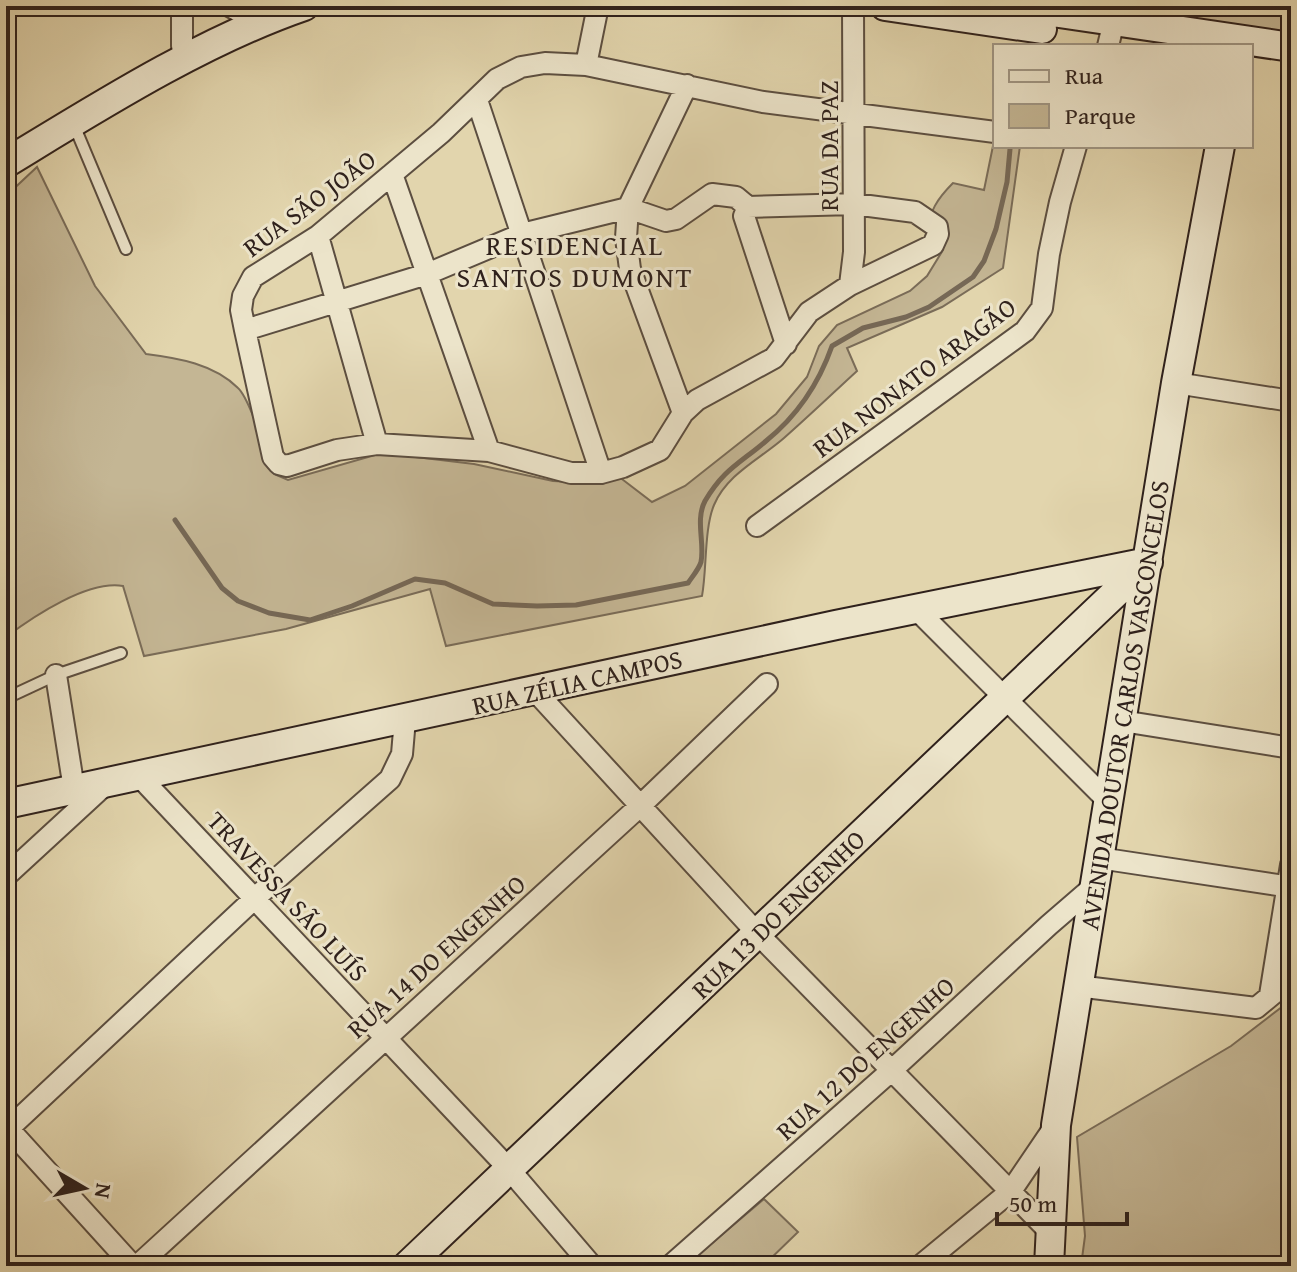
<svg xmlns="http://www.w3.org/2000/svg" width="1297" height="1272" font-family="'Gentium Book Plus',serif">
  <rect width="100%" height="100%" fill="#e2d5ad"/>
  <filter id="stains"><feTurbulence type="fractalNoise" baseFrequency=".0025" numOctaves="4"/><feColorMatrix values="0 0 0 0 .2 0 0 0 0 .09 0 0 0 0 .02 0 0 0 .5 -.17"/></filter>
  <radialGradient id="worn" r=".72"><stop offset=".6" stop-color="#630" stop-opacity="0"/><stop offset="1" stop-color="#630" stop-opacity=".3"/></radialGradient>
  <path fill="#c4b694" stroke="#7a6c58" stroke-width="2" d="M 1089,6 L 1291,6 L 1289,34 Z
    M 994,141 L 995,146 L 1020,146 L 1003,268 L 942,307 L 847,348 L 857,371 C 833,393 809,416 784,438 C 760,459 727,474 714,505 C 704,529 707,569 702,596 L 446,646 L 430,589 L 286,629 L 144,656 L 123,586 C 88,580 34,616 6,637 L 6,196 L 37,167 L 95,286 L 146,354 C 178,358 214,364 238,388 C 250,399 267,456 274,474 L 288,480 L 382,453 L 474,464 L 553,481 L 590,483 L 618,476 L 652,502 L 685,486 L 776,414 L 807,377 L 819,346 L 837,325 L 910,291 L 927,276 L 943,250 C 939,246 933,239 931,234 C 925,214 940,196 953,183 L 984,190 Z
    M 1291,1000 L 1291,1266 L 1081,1266 L 1085,1236 L 1077,1137 L 1231,1046 Z
    M 764,1199 L 798,1232 L 763,1266 L 685,1266 Z"/>
  <g fill="none" stroke-linecap="round" stroke-linejoin="round">
    <path stroke="#766856" stroke-width="5" d="M 175,520 L 222,588 L 238,601 L 269,613 L 310,620 L 352,606 L 415,579 L 445,583 L 493,604 L 537,606 L 576,605 L 688,583 C 692,577 699,569 701,562 C 705,543 695,520 705,501 C 724,469 739,464 766,441 C 797,416 819,383 832,346 L 863,328 L 906,317 L 929,307 L 973,277 L 984,261 L 996,229 L 1007,182 L 1010,149"/>
    <g stroke="#5c4e40" stroke-width="14">
      <path id="lane" d="M 74,125 L 126,249
        M 11,696 L 56,675 L 121,653"/>
    </g>
    <g stroke="#5c4e40" stroke-width="24">
      <path id="street" d="M 182,6 L 182,46 L 188,59
        M 229,6 L 244,14 L 250,27
        M 1108,46 L 1114,21
        M 586,65 L 598,6
        M 477,100 L 601,473
        M 392,174 L 489,451
        M 748,207 L 744,216 L 786,344
        M 318,236 L 377,444
        M 850,285 L 854,252 L 853,6
        M 245,330 L 427,274 L 522,234 L 628,208 L 666,221 L 676,219 L 712,194 L 736,197 L 748,207 L 854,204 L 915,212 L 937,227 L 938,234 L 933,245 L 850,285 L 809,312 L 774,358 L 697,400 L 683,413 L 660,450 L 623,467 L 601,473 L 571,473 L 489,451 L 377,444 L 337,450 L 287,466 L 279,464 L 273,457 L 245,330 L 241,310 L 243,296 L 253,277 L 318,236 L 441,133 L 497,79 L 521,67 L 545,63 L 586,65 L 763,102 L 995,132
        M 1176,383 L 1291,401
        M 683,413 L 630,269 L 626,238 L 628,208 L 687,85
        M 757,526 L 1025,331 L 1042,308 L 1049,254 L 1060,202 L 1076,146
        M 916,609 L 1108,801
        M 56,675 L 74,789
        M 536,692 L 757,933 L 1052,1234
        M 1122,721 L 1291,748
        M 139,776 L 509,1169 L 592,1266
        M 1099,858 L 1291,887
        M 6,876 L 106,784
        M 1077,986 L 1256,1008 L 1291,979
        M 1270,995 L 1291,865
        M 6,1126 L 133,1266
        M 6,1131 L 255,898 L 390,779 L 402,754 L 405,719
        M 137,1266 L 640,806 L 767,684
        M 670,1266 L 891,1071 L 1049,925 L 1093,887
        M 920,1266 L 1011,1191 L 1055,1126"/>
    </g>
    <g stroke="#2f211c" stroke-width="32">
      <path id="secondary" d="M 885,6 L 1042,29
        M 1012,6 L 1291,47
        M 6,163 C 98,107 202,41 304,6
        M 6,804 L 836,625 L 1148,562
        M 407,1266 L 1148,562
        M 1049,1266 L 1056,1125 L 1176,383 L 1220,146"/>
    </g>
    <use href="#lane" stroke="#ece4ca" stroke-width="10"/>
    <use href="#street" stroke="#ece4ca" stroke-width="20"/>
    <use href="#secondary" stroke="#ece4ca" stroke-width="28"/>
  </g>
  <g text-anchor="middle" dominant-baseline="central" stroke-width="6" stroke-linejoin="round" paint-order="stroke">
    <g font-size="26" fill="#2f211c" stroke="#ece4ca">
      <text transform="translate(828 146) rotate(-90)">RUA DA PAZ</text>
      <text transform="translate(309 203) rotate(-37)">RUA SÃO JOÃO</text>
      <text transform="translate(914 377) rotate(-37)">RUA NONATO ARAGÃO</text>
      <text transform="translate(577 682) rotate(-13)">RUA ZÉLIA CAMPOS</text>
      <text transform="translate(1124 705) rotate(-81)">AVENIDA DOUTOR CARLOS VASCONCELOS</text>
      <text transform="translate(288 896) rotate(47)">TRAVESSA SÃO LUÍS</text>
      <text transform="translate(778 914) rotate(-44)">RUA 13 DO ENGENHO</text>
      <text transform="translate(436 956) rotate(-42)">RUA 14 DO ENGENHO</text>
      <text transform="translate(865 1058) rotate(-42)">RUA 12 DO ENGENHO</text>
    </g>
    <g font-size="28" letter-spacing="2" fill="#2f211c" stroke="#ece4ca">
      <text x="575" y="244">RESIDENCIAL<tspan x="575" dy="32">SANTOS DUMONT</tspan></text>
    </g>
  </g>
  <rect width="1297" height="1272" fill="none" stroke="#e2d5ad" stroke-width="32"/>
  <rect x="8" y="8" width="1281" height="1256" fill="none" stroke="#2f211c" stroke-width="4"/>
  <rect x="16" y="16" width="1265" height="1240" fill="none" stroke="#2f211c" stroke-width="2"/>
  <rect x="993" y="44" width="260" height="104" fill="#ece4ca" stroke="#a09684" stroke-width="2"/>
  <rect x="1009" y="70" width="40" height="12" fill="#ece4ca" stroke="#a09684" stroke-width="2"/>
  <text x="1065" y="84" font-size="24" fill="#2f211c">Rua</text>
  <rect x="1009" y="104" width="40" height="24" fill="#c4b694" stroke="#a09684" stroke-width="2"/>
  <text x="1065" y="124" font-size="24" fill="#2f211c">Parque</text>
  <g transform="translate(84 1188) rotate(99)" stroke="#ece4ca" stroke-width="6" paint-order="stroke">
  <path d="M0-6L14 30L0 20L-14 30Z" fill="#2f211c"/>
  <text y="-12" font-size="22" font-weight="bold" text-anchor="middle" fill="#2f211c">N</text>
  </g>
  <path d="M997 1212v12h130v-12" fill="none" stroke="#2f211c" stroke-width="4"/>
  <text x="1009" y="1212" font-size="24" fill="#2f211c" stroke="#ece4ca" stroke-width="6" paint-order="stroke">50 m</text>
  <rect width="100%" height="100%" filter="url(#stains)"/>
  <rect width="100%" height="100%" fill="url(#worn)"/>
</svg>
